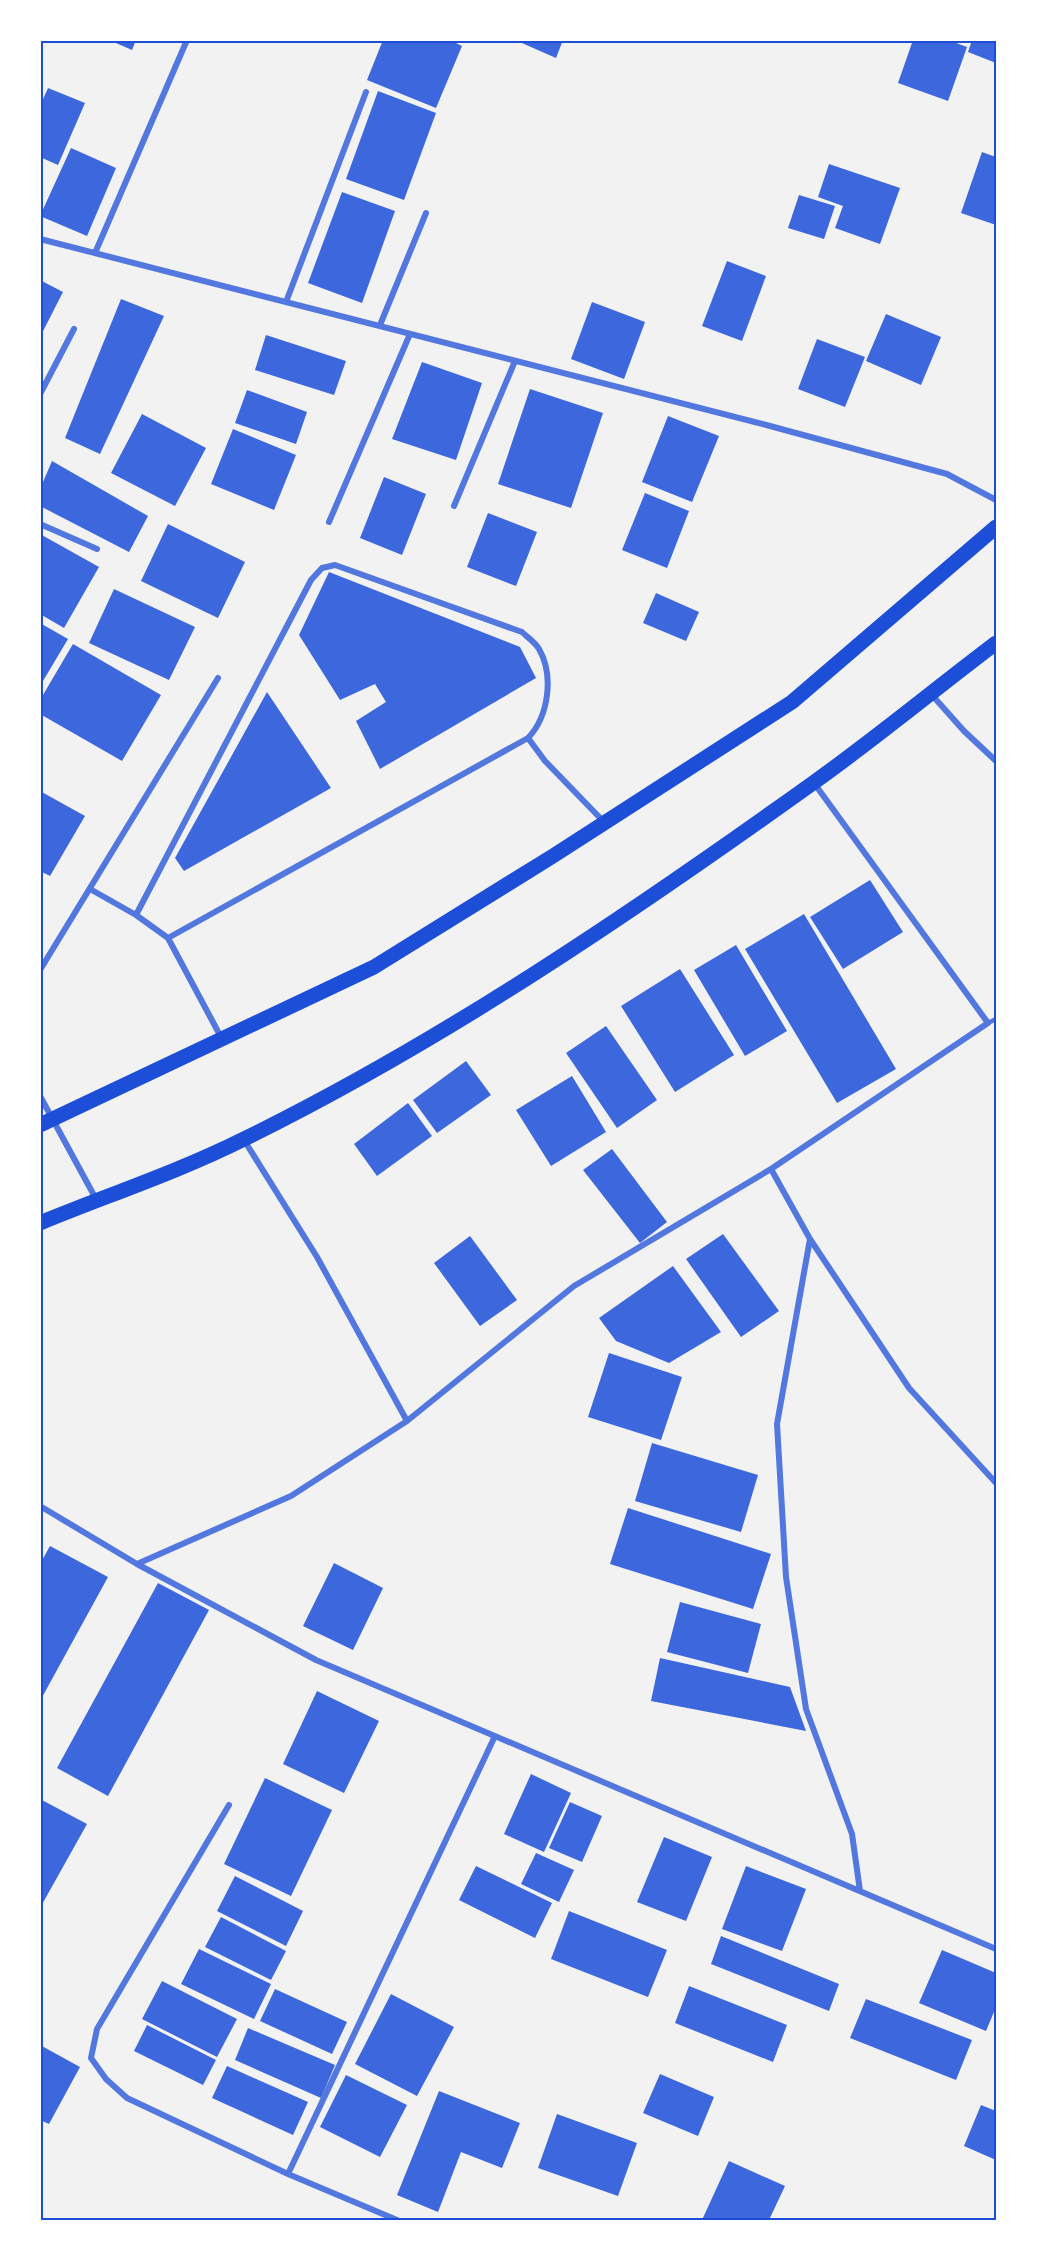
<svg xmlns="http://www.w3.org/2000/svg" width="1037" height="2261" font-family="Inter,sans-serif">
  <rect width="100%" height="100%" fill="#f2f2f2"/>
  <path fill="#3d67dc" d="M 109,40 L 136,40 L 132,50 Z
    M 383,40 L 450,40 L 462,46 L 436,108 L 367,80 Z
    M 515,40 L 563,40 L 556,58 Z
    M 913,40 L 948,40 L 967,47 L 948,101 L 898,83 Z
    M 972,40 L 996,40 L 996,63 L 968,52 Z
    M 48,88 L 85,103 L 58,165 L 40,157 L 40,106 Z
    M 378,91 L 436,113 L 404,200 L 346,179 Z
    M 71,148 L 116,168 L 87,236 L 40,216 Z
    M 982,152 L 996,157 L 996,225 L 961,213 Z
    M 829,164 L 900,188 L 880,244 L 835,228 L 843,206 L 818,197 Z
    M 342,192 L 395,211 L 362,303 L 308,283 Z
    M 799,195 L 835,206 L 824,239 L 788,228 Z
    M 727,261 L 766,276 L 742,341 L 702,326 Z
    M 40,280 L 63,292 L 40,337 Z
    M 121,299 L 164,316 L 100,454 L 65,438 Z
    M 592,302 L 645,322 L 624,379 L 571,359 Z
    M 886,314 L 941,337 L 921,385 L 866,361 Z
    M 266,335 L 346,361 L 334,395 L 255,370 Z
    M 817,339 L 865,357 L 845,407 L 798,389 Z
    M 422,362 L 482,383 L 456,460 L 392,439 Z
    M 530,389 L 603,413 L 571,508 L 498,484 Z
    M 247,390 L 307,412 L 296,444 L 235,423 Z
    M 142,414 L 206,448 L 175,506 L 111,473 Z
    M 668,416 L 719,436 L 692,502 L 642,482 Z
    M 233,429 L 296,455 L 274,510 L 211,484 Z
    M 52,461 L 148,516 L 129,552 L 40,506 L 40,489 Z
    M 384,477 L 426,494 L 402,555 L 360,538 Z
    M 645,493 L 689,511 L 667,568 L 622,550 Z
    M 488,513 L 537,532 L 516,586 L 467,567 Z
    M 168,524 L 245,562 L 218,618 L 141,581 Z
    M 40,534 L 99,567 L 64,628 L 40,614 Z
    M 329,572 L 520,647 L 536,678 L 380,769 L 356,721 L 386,702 L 375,684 L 340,700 L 299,635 Z
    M 114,589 L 195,627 L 169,680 L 89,643 Z
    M 656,593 L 699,612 L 686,641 L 643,623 Z
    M 40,623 L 68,639 L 40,686 Z
    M 73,644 L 161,695 L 122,761 L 40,714 L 40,700 Z
    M 267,692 L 331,788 L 184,871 L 175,858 Z
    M 40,791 L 85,816 L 50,876 L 40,871 Z
    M 870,880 L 903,932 L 843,969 L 810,917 Z
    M 804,914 L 896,1069 L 837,1103 L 745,949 Z
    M 736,945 L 787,1031 L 745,1056 L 694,970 Z
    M 680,969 L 734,1055 L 675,1092 L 621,1006 Z
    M 606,1026 L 657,1100 L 617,1128 L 566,1053 Z
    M 466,1061 L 491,1095 L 437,1133 L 413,1100 Z
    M 572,1076 L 606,1132 L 551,1166 L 516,1110 Z
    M 408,1103 L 432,1136 L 377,1176 L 354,1144 Z
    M 612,1149 L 667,1222 L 640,1243 L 583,1170 Z
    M 723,1234 L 779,1311 L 741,1337 L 686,1259 Z
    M 470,1236 L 517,1300 L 480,1326 L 434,1263 Z
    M 673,1266 L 721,1332 L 669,1363 L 616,1341 L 599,1318 Z
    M 609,1353 L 682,1377 L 661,1440 L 588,1417 Z
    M 652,1443 L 758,1475 L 741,1532 L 635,1501 Z
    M 628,1508 L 771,1554 L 753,1609 L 610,1564 Z
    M 50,1546 L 108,1577 L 40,1701 L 40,1564 Z
    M 334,1563 L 383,1588 L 353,1650 L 303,1626 Z
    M 158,1583 L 209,1610 L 108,1796 L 57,1768 Z
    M 680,1602 L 761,1624 L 748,1673 L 667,1652 Z
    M 660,1658 L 790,1687 L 806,1731 L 651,1701 Z
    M 317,1691 L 379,1721 L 344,1793 L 283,1764 Z
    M 531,1774 L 571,1793 L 544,1852 L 504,1834 Z
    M 265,1778 L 332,1810 L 291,1896 L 224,1864 Z
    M 40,1799 L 87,1824 L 40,1908 Z
    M 570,1802 L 602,1816 L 582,1862 L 549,1848 Z
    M 664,1837 L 712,1857 L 686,1921 L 637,1902 Z
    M 536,1853 L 574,1870 L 559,1902 L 521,1884 Z
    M 476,1866 L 552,1903 L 535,1938 L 459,1900 Z
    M 746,1866 L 806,1889 L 782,1951 L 722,1929 Z
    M 235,1876 L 303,1911 L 286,1946 L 217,1911 Z
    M 569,1911 L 667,1950 L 648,1997 L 551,1959 Z
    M 221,1917 L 286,1951 L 271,1980 L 205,1947 Z
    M 721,1936 L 839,1984 L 829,2011 L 711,1964 Z
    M 199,1949 L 271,1984 L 254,2019 L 181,1984 Z
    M 942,1950 L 996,1973 L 996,2007 L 986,2031 L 919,2003 Z
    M 162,1981 L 237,2019 L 217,2057 L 142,2019 Z
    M 689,1986 L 787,2025 L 773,2062 L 675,2023 Z
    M 275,1989 L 347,2022 L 332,2054 L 260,2021 Z
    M 391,1994 L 454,2027 L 417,2096 L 355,2064 Z
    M 866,1999 L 972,2040 L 956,2080 L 850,2038 Z
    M 147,2025 L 216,2060 L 203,2085 L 134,2051 Z
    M 248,2028 L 335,2065 L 321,2098 L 235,2060 Z
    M 40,2045 L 80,2067 L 49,2124 L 40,2120 Z
    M 227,2066 L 308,2102 L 293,2135 L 212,2098 Z
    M 660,2074 L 714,2097 L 698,2136 L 643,2113 Z
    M 346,2075 L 407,2105 L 380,2157 L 320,2127 Z
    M 439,2091 L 520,2123 L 502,2168 L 461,2152 L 438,2212 L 397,2195 Z
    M 981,2105 L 996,2111 L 996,2160 L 964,2146 Z
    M 557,2114 L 637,2143 L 618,2196 L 538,2168 Z
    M 729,2161 L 785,2186 L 769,2220 L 702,2220 Z"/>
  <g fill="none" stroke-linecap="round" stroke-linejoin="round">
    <path stroke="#5277de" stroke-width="4.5" d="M 988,1023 L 996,1019"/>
    <path stroke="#5277de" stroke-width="6" d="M 40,239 L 770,426 L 947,474 L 996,500
      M 95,253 L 187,40
      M 286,302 L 366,92
      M 380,325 L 426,213
      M 40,394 L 74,329
      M 454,506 L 515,361
      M 329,522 L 410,334
      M 40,524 L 97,549
      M 932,695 L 964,731 L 996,761
      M 90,889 L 136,915 L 168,938 L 222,1039
      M 136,915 L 311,580 L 322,568 L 335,565 L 522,632 C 527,637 535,642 539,649 C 554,675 549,716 528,738
      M 168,938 L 528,738 L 545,761 L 604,822
      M 40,970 L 218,678
      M 40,1096 L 96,1199
      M 771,1169 L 810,1239 L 909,1388 L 996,1483
      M 810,1239 L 777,1424 L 786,1577 L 806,1709 L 852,1834 L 860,1891
      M 407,1421 L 574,1286 L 771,1169 L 988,1023 L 814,783
      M 40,1506 L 137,1564 L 316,1660 L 996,1949
      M 137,1564 L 291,1496 L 407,1421 L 317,1257 L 244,1140
      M 229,1805 L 97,2029 L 91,2058 L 106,2079 L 127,2098 L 288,2174
      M 397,2220 L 288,2174 L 495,1736"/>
    <path stroke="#1d4ed8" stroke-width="15" d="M 40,1125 L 374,967 L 553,856 L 792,702 L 996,527
      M 40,1223 C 108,1195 178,1172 244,1139 C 442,1042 633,912 813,783 C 875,739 935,689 996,643"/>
  </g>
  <rect width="1037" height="2261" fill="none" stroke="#ffffff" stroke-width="84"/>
  <rect x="42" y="42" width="953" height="2177" fill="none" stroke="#1d4ed8" stroke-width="2"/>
</svg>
